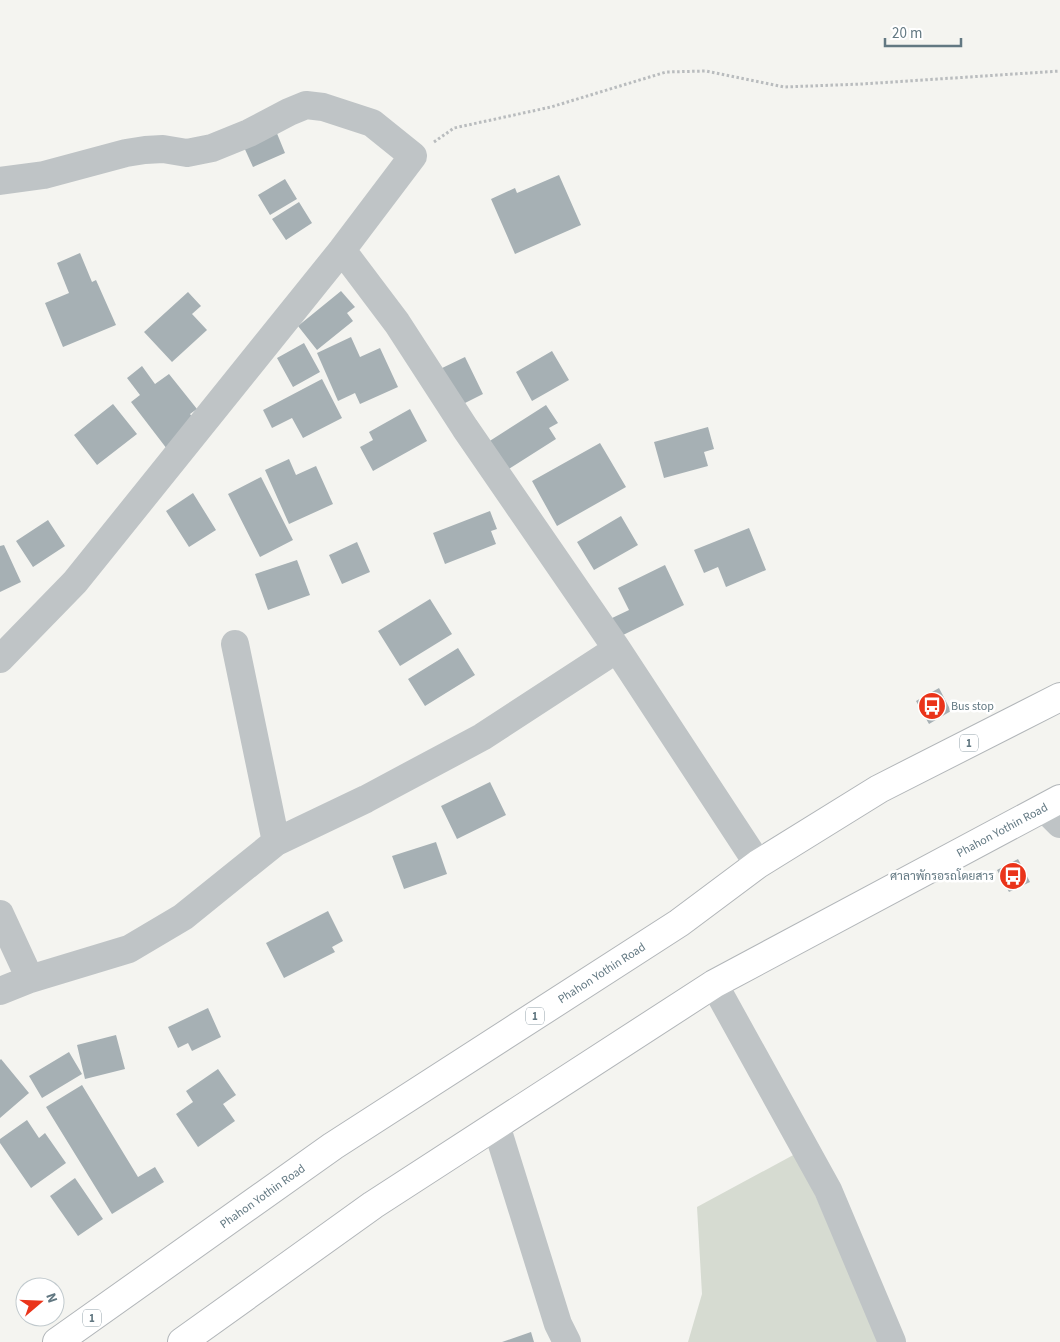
<svg xmlns="http://www.w3.org/2000/svg" width="1060" height="1342" font-family="'Source Sans 3',Sarabun,sans-serif">
  <rect width="100%" height="100%" fill="#f4f4f0"/>
  <path fill="#d6dbd1" d="M 797,1153 L 879,1342 L 688,1342 L 702,1294 L 697,1207 Z"/>
  <path fill="#a6b0b4" d="M 276,131 L 285,153 L 253,167 L 243,145 Z
    M 559,175 L 581,225 L 515,254 L 491,199 L 515,188 L 517,193 Z
    M 285,179 L 297,199 L 270,215 L 258,195 Z
    M 299,202 L 312,223 L 286,240 L 272,219 Z
    M 80,253 L 92,282 L 96,280 L 116,325 L 63,347 L 45,303 L 69,293 L 57,263 Z
    M 341,291 L 355,307 L 347,313 L 353,321 L 317,350 L 298,326 Z
    M 188,292 L 201,306 L 192,314 L 207,330 L 172,362 L 144,332 Z
    M 351,337 L 360,357 L 380,348 L 398,387 L 360,404 L 355,393 L 338,401 L 317,353 Z
    M 304,343 L 320,372 L 293,387 L 277,358 Z
    M 552,351 L 569,380 L 532,401 L 516,372 Z
    M 465,357 L 483,394 L 457,407 L 438,370 Z
    M 142,366 L 155,384 L 169,374 L 197,409 L 190,414 L 198,425 L 167,449 L 131,402 L 140,395 L 127,378 Z
    M 322,379 L 342,418 L 303,438 L 292,418 L 272,428 L 263,410 Z
    M 113,404 L 137,434 L 97,465 L 74,435 Z
    M 546,405 L 558,423 L 549,428 L 556,439 L 504,472 L 485,444 Z
    M 410,409 L 427,441 L 373,471 L 360,447 L 373,440 L 369,432 Z
    M 708,427 L 714,449 L 704,452 L 708,466 L 664,478 L 654,442 Z
    M 600,443 L 626,487 L 557,526 L 532,481 Z
    M 289,459 L 296,475 L 316,466 L 333,504 L 289,524 L 265,470 Z
    M 261,477 L 293,540 L 260,557 L 228,494 Z
    M 193,493 L 216,530 L 189,547 L 166,511 Z
    M 490,511 L 497,529 L 491,531 L 496,544 L 445,564 L 433,533 Z
    M 621,516 L 638,545 L 594,570 L 577,542 Z
    M 48,520 L 65,546 L 33,567 L 16,541 Z
    M 749,528 L 766,570 L 726,587 L 718,567 L 704,573 L 694,550 Z
    M 357,542 L 370,572 L 342,584 L 329,555 Z
    M 4,545 L 21,582 L 0,592 L 0,546 Z
    M 297,560 L 310,595 L 268,610 L 255,574 Z
    M 665,565 L 684,605 L 619,637 L 610,619 L 629,610 L 618,588 Z
    M 430,599 L 452,634 L 400,666 L 378,631 Z
    M 458,648 L 475,675 L 425,706 L 408,679 Z
    M 939,688 L 951,711 L 929,724 L 916,701 Z
    M 490,782 L 506,815 L 457,839 L 441,806 Z
    M 436,842 L 447,874 L 404,889 L 392,856 Z
    M 1018,859 L 1030,882 L 1009,892 L 997,870 Z
    M 328,911 L 343,941 L 332,947 L 335,952 L 284,978 L 266,943 Z
    M 208,1008 L 221,1037 L 192,1051 L 188,1043 L 178,1048 L 168,1027 Z
    M 116,1035 L 125,1069 L 85,1079 L 77,1045 Z
    M 69,1052 L 82,1074 L 42,1098 L 29,1076 Z
    M 1,1059 L 29,1093 L 0,1118 L 0,1060 Z
    M 218,1069 L 236,1095 L 223,1104 L 235,1121 L 198,1147 L 176,1114 L 193,1102 L 186,1091 Z
    M 82,1085 L 138,1177 L 155,1167 L 164,1182 L 112,1214 L 46,1107 Z
    M 27,1120 L 39,1138 L 45,1133 L 66,1163 L 31,1188 L 0,1143 L 0,1139 Z
    M 75,1178 L 103,1219 L 78,1236 L 50,1196 Z
    M 531,1332 L 534,1342 L 502,1342 Z"/>
  <g fill="none" stroke-linecap="round" stroke-linejoin="round">
    <g stroke="#b2b6b9" stroke-width="30">
      <g id="trunk">
        <path id="s1" d="M 57,1342 L 333,1146 L 679,923 L 758,864 L 879,789 L 1060,697"/>
        <path id="s2" d="M 182,1342 L 373,1205 L 714,984 L 1060,799"/>
      </g>
    </g>
    <path stroke="#b9bcbe" stroke-width="3" stroke-dasharray="2.5 2.5" stroke-linecap="butt" d="M 434,142 L 454,128 L 551,107 L 666,72 L 706,71 L 784,87 L 862,84 L 1060,71"/>
    <path stroke="#bfc4c6" stroke-width="28" d="M 0,181 L 44,175 L 126,153 L 145,150 L 163,149 L 187,153 L 212,148 L 249,133 L 289,112 L 306,105 L 323,107 L 372,123 L 413,156 L 342,250 L 75,582 L 0,659
      M 342,250 L 397,323 L 465,428 L 617,649 L 758,864
      M 235,644 L 276,842
      M 1044,808 L 1060,824
      M 0,914 L 30,979
      M 714,984 L 828,1190 L 892,1342
      M 0,991 L 30,979 L 129,949 L 183,917 L 276,842 L 366,799 L 482,737 L 617,649
      M 496,1125 L 558,1324 L 567,1342"/>
    <use href="#trunk" stroke="#fff" stroke-width="28"/>
  </g>
  <defs>
    <g id="bus-disc" transform="scale(1.4375)"><circle r="9.5" fill="#ea341a" stroke="#fff"/><path d="M-5-6H5V4H4V6H2V4H-2V6H-4V4H-5ZM-3.5-4V0h7V-4ZM-3.5 1.2v1.5H-2V1.2ZM2 1.2v1.5H3.5V1.2Z" fill="#fff"/></g>
  </defs>
  <g fill-rule="evenodd">
    <use href="#bus-disc" x="932" y="706"/>
    <use href="#bus-disc" x="1013" y="876"/>
  </g>
  <g text-anchor="middle" dominant-baseline="central" stroke-width="5" stroke-linejoin="round" paint-order="stroke">
    <g fill="#fff" stroke="#91a0a8" stroke-width="1">
      <rect x="960" y="734.5" width="18" height="17" rx="4"/>
      <rect x="526" y="1007.5" width="18" height="17" rx="4"/>
      <rect x="83" y="1309.5" width="18" height="17" rx="4"/>
    </g>
    <g font-size="11" font-weight="bold" fill="#627882">
      <text x="969" y="743">1</text>
      <text x="535" y="1016">1</text>
      <text x="92" y="1318">1</text>
    </g>
    <g font-size="12" fill="#627882" stroke="#fff" text-anchor="start">
      <text x="951" y="706">Bus stop</text>
      <text x="994" y="876" text-anchor="end">ศาลาพักรอรถโดยสาร</text>
    </g>
    <g font-size="12" fill="#627882" stroke="#fff">
      <text stroke="none"><textPath href="#s2" startOffset="968">Phahon Yothin Road</textPath></text>
      <text stroke="none"><textPath href="#s1" startOffset="658">Phahon Yothin Road</textPath></text>
      <text stroke="none"><textPath href="#s1" startOffset="252">Phahon Yothin Road</textPath></text>
    </g>
  </g>
  <g transform="translate(40 1302) rotate(71)"><circle r="24" fill="#ffffff" stroke="#c0c9cd"/>
  <path d="M0-4L9 19L0 12L-9 19Z" fill="#ea341a"/>
  <text y="-8" font-size="14" font-weight="bold" text-anchor="middle" fill="#627882">N</text>
  </g>
  <path d="M885 38v8h76v-8" fill="none" stroke="#627882" stroke-width="2.5"/>
  <text x="892" y="38" font-size="15" fill="#627882" stroke="#ffffff" stroke-width="4" paint-order="stroke">20 m</text>
</svg>
